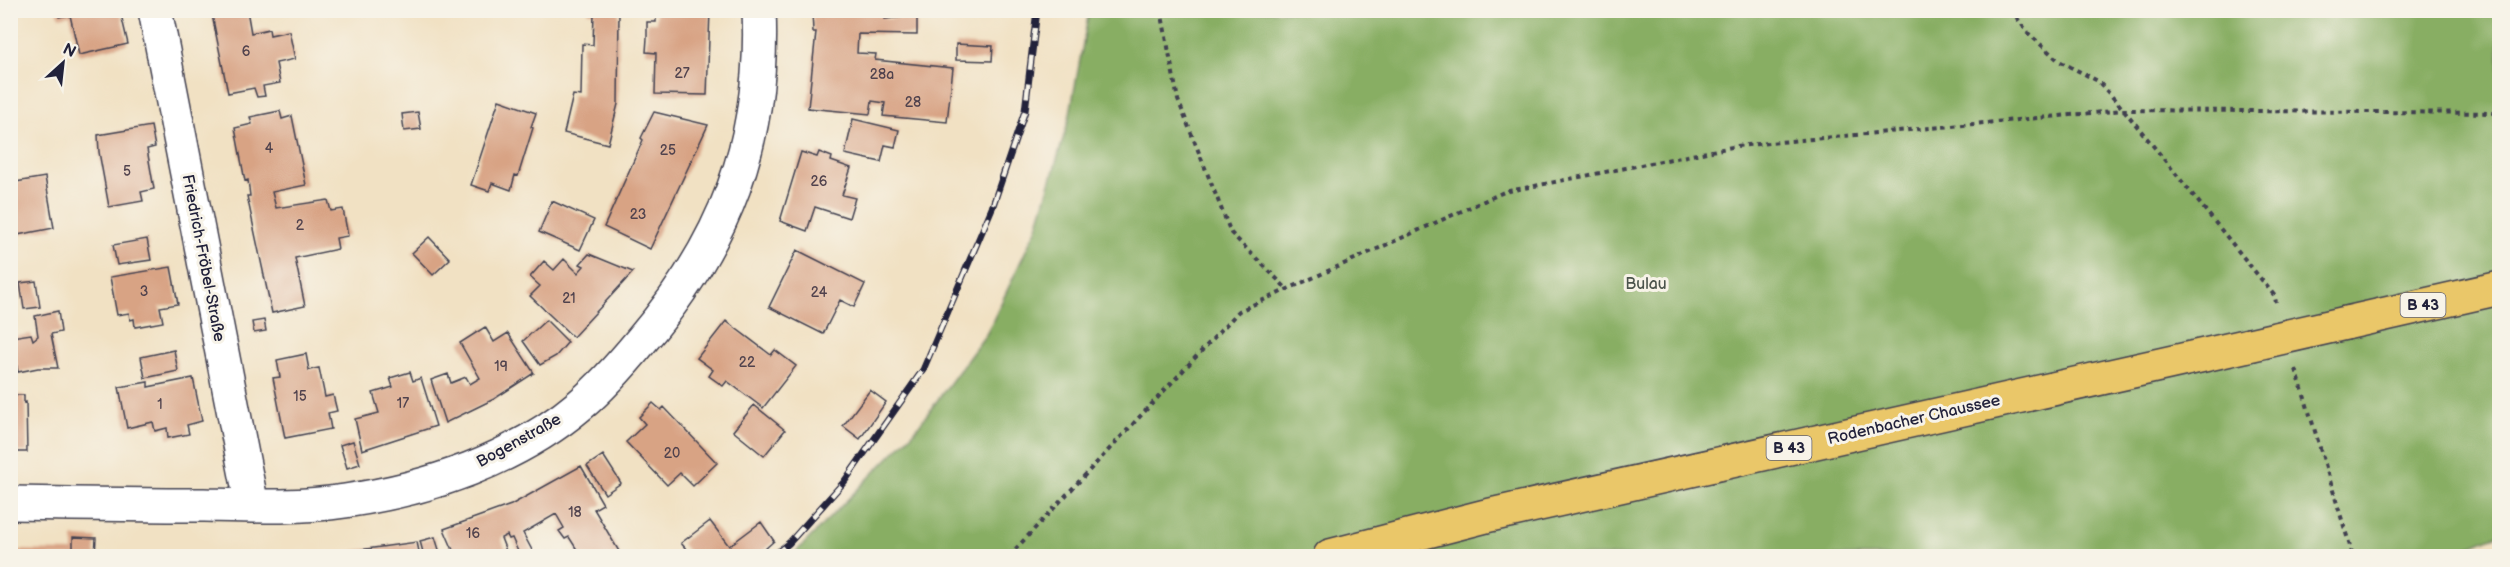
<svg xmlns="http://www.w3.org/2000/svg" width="2510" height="567" font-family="'Balsamiq Sans',sans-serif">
  <rect width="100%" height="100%" fill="#f7f3e8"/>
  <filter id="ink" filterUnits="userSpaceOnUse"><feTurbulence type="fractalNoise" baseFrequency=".0167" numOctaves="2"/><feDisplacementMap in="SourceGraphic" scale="12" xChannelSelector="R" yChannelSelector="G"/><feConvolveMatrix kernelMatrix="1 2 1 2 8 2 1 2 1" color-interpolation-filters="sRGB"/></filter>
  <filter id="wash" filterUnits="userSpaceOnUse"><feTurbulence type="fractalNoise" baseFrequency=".008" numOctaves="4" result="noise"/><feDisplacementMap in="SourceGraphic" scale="24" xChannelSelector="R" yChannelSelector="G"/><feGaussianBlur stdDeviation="1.35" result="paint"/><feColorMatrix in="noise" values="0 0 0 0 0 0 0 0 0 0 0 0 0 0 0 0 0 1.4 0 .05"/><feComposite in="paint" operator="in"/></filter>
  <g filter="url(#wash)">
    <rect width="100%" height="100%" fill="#f1e1c3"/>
    <path fill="#88ae64" stroke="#556850" stroke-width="1.5" d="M 1089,11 L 2499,11 L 2499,534 L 2447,556 L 792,556 L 914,432 L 987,333 L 1037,227 L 1069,119 Z"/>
    <g id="blocks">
      <path fill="#d8a384" d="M 57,10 L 120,10 L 128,44 L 79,55 L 70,15 L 59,17 Z
        M 211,10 L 247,10 L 251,33 L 269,29 L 270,35 L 289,31 L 295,59 L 276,63 L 280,83 L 263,86 L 265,96 L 257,97 L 254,88 L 228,93 Z
        M 588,10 L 619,10 L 618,104 L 608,144 L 564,133 L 573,95 L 581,96 L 582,44 L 593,45 L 594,13 L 588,13 Z
        M 656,10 L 710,10 L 707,95 L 655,94 L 656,53 L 646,52 L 647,38 L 647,22 L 656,22 Z
        M 812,10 L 884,10 L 885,19 L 917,16 L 917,35 L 858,34 L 857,53 L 876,54 L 875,60 L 953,68 L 947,122 L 883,116 L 885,103 L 872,101 L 870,114 L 808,108 L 816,32 L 813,32 Z
        M 956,44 L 993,46 L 992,61 L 956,60 Z
        M 499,100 L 536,113 L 531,127 L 533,128 L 518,176 L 515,175 L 511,190 L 492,183 L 489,191 L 471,185 Z
        M 280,111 L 282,119 L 292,116 L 306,185 L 272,192 L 276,208 L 328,200 L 331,211 L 343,209 L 348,236 L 336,238 L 338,249 L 295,258 L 305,306 L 272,313 L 247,196 L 250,196 L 248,180 L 245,181 L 235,128 L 252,124 L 250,117 Z
        M 418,112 L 421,129 L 404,131 L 402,114 Z
        M 654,112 L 708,125 L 650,249 L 604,227 L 643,140 L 641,138 Z
        M 853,119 L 899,130 L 895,147 L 885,145 L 881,162 L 845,154 Z
        M 151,126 L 155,147 L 147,149 L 154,189 L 141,192 L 143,201 L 109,207 L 99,152 L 98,135 Z
        M 801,152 L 817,157 L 819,152 L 832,157 L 831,161 L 851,168 L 842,195 L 855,198 L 849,218 L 815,207 L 807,231 L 780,221 Z
        M 45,177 L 54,228 L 12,236 L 10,183 Z
        M 552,201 L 594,220 L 580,250 L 539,232 Z
        M 429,237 L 450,259 L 433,275 L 412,253 Z
        M 147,239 L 151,260 L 117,265 L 113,245 Z
        M 797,250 L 865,284 L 854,307 L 840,300 L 823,334 L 769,307 Z
        M 589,254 L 633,272 L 573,337 L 530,296 L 540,286 L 530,277 L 544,261 L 554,270 L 564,259 L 578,273 L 584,266 L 580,264 Z
        M 171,267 L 178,304 L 160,307 L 163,322 L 135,327 L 134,319 L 130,320 L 129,313 L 117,315 L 110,277 Z
        M 36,281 L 40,307 L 24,309 L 20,283 Z
        M 58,311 L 61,332 L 51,334 L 58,368 L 38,368 L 18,372 L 11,337 L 31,334 L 33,340 L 38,336 L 35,316 Z
        M 264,320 L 266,331 L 254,333 L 252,322 Z
        M 546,320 L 568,342 L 556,356 L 540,365 L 523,341 Z
        M 726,321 L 771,355 L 775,350 L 796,366 L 763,408 L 727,381 L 723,386 L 709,376 L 713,370 L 697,358 Z
        M 485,327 L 494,342 L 508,333 L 534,373 L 494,399 L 445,423 L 431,380 L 448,374 L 451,383 L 466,377 L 470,384 L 480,378 L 460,343 Z
        M 174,350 L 178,371 L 145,378 L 141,357 Z
        M 306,354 L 309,370 L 319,368 L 325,397 L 333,395 L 337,411 L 328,413 L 331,429 L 285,438 L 273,378 L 280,377 L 277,360 Z
        M 410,372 L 413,381 L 421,378 L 436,426 L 362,450 L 355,419 L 379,413 L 373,393 L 393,387 L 390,378 Z
        M 193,378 L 202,421 L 187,425 L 189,434 L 168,438 L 167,428 L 155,431 L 153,422 L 127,428 L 119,387 L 148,382 L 148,387 Z
        M 870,390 L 886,402 L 860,439 L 843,426 Z
        M 10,395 L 24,395 L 24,403 L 26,402 L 27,452 L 10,452 Z
        M 653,403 L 661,410 L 664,407 L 717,463 L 693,486 L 680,473 L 667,485 L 626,442 L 645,424 L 639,417 Z
        M 754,405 L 785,430 L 764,456 L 733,431 Z
        M 353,441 L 360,464 L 347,468 L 340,445 Z
        M 603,455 L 621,483 L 605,494 L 587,466 Z
        M 581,466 L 603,504 L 594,509 L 620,553 L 613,556 L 581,556 L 569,537 L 565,539 L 559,531 L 564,528 L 556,514 L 523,533 L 533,552 L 523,556 L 520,556 L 512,538 L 509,539 L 507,535 L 501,538 L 508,556 L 451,556 L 449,551 L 453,550 L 444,529 L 511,505 Z
        M 710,521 L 729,546 L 761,522 L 774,541 L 757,556 L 692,556 L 681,543 Z
        M 73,537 L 96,538 L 95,556 L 10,556 L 10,550 L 73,551 Z
        M 435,537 L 441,556 L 424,556 L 420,541 Z
        M 417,542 L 420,556 L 352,556 L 352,551 Z
        M 175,554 L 238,554 L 238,556 L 175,556 Z"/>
    </g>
  </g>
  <g filter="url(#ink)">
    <use href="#blocks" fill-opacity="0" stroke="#413f4f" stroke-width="1.5"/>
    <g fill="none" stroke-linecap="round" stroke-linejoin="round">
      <g stroke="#413f4f" stroke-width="36">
        <path id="minor" d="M 155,10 L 252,506
          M 10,503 C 75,504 140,505 204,505 C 250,506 299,508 345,501 C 428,489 515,460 580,405 C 602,387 622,364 641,341 C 725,243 765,140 759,10"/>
      </g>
      <g stroke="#413f4f" stroke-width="36">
        <path id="major" d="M 2346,323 L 2500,288
          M 1330,556 L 1486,516 L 2249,345"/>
      </g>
      <path stroke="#413f4f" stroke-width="4" stroke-dasharray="4.5 4.5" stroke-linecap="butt" d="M 1161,10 L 1178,100 L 1231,233 L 1287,289
        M 2011,10 L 2029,34 L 2059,61 L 2098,81 L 2124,110 L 2274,295 L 2276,302
        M 2296,369 L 2353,556
        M 1009,556 L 1239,311 L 1504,192 L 1737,146 L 2124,110 L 2500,113"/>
      <use href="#minor" stroke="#fff" stroke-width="33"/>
      <use href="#major" stroke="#eac769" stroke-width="33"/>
      <g stroke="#22223b" stroke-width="7">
        <path id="rail" d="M 773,556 L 789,543 L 844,482 L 923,370 L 992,208 L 1025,111 L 1037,10"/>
      </g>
      <use href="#rail" stroke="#f7f3e8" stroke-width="4.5" stroke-dasharray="14" stroke-linecap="butt"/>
      <g stroke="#413f4f" stroke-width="36" stroke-linecap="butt">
        <path id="major-bridge" d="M 2249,345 L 2346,323"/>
      </g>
      <use href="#major-bridge" stroke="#eac769" stroke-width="33"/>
    </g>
  </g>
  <g text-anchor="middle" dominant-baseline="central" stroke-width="6" stroke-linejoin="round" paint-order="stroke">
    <g font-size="14" fill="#50424d">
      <text x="246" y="51">6</text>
      <text x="682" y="73">27</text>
      <text x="882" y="74">28a</text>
      <text x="913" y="102">28</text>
      <text x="269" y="148">4</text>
      <text x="668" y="150">25</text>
      <text x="127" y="171">5</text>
      <text x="819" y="181">26</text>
      <text x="638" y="214">23</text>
      <text x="300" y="225">2</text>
      <text x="144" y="291">3</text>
      <text x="819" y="292">24</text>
      <text x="569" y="298">21</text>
      <text x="747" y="362">22</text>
      <text x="501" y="366">19</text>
      <text x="300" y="396">15</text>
      <text x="403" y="403">17</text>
      <text x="160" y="404">1</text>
      <text x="672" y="453">20</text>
      <text x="575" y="512">18</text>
      <text x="473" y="533">16</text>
    </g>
    <g fill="#f7f3e8" stroke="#62616f" stroke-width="1.5">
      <rect x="2400.5" y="293" width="45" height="24" rx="4.5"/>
      <rect x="1766.5" y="436" width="45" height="24" rx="4.5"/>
    </g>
    <g font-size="15" font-weight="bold" fill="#22223b">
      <text x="2423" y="305">B 43</text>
      <text x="1789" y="448">B 43</text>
    </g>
    <g font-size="16" fill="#22223b" stroke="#f7f3e8">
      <text transform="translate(203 258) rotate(79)">Friedrich-Fröbel-Straße</text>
      <text transform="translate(1914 420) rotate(-13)">Rodenbacher Chaussee</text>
      <text transform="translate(519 441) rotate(-29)">Bogenstraße</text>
    </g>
    <g font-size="16" fill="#4b544c" stroke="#f7f3e8">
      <text x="1646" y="284">Bulau</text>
    </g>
  </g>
  <rect width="2510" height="567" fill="none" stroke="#f7f3e8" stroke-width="36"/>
  <g transform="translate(63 63) rotate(27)" stroke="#f7f3e8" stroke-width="4.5" paint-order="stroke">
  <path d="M0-4.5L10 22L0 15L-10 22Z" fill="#22223b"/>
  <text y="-9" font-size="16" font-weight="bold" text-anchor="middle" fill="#22223b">N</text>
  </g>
</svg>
